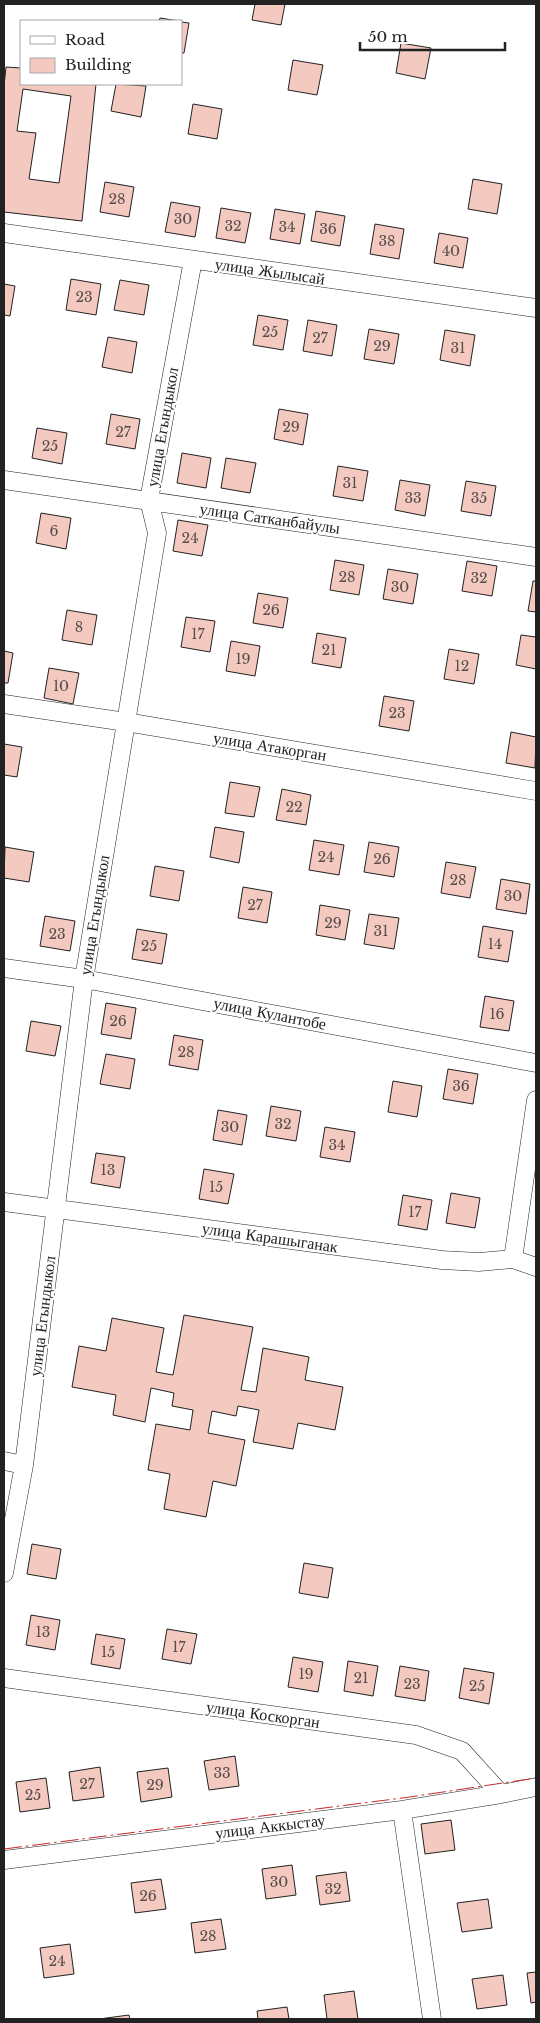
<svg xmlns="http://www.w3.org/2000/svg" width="540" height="2023" font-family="'Libre Baskerville',serif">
  <rect width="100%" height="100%" fill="#fff"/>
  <path fill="#f3c9c0" stroke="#222" fill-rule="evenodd" d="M 255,4 L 285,4 L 281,25 L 252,20 Z
    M 160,18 L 179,21 L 159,21 Z
    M 181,22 L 189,23 L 184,53 L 181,53 Z
    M 401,43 L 431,48 L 425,79 L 396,73 Z
    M 293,60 L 323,65 L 317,95 L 288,90 Z
    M 6,67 L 21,68 L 21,84 L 96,84 L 82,221 L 4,212 L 4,86 ZM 23,89 L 71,96 L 59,183 L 29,179 L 36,133 L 17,131 Z
    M 116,84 L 146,86 L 141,117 L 111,111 Z
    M 193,104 L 222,109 L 217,139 L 188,134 Z
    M 473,179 L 502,184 L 497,214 L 468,209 Z
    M 105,182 L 134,187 L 129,217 L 100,212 Z
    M 171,202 L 200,207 L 195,237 L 165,232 Z
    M 221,208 L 251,213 L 245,243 L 216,238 Z
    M 275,209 L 305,214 L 300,244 L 270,239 Z
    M 316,211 L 345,216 L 340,246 L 311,241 Z
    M 375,224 L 404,229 L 399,259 L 370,254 Z
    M 439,233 L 468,238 L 463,268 L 434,263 Z
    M 71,279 L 101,284 L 96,315 L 66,310 Z
    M 120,280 L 149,285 L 144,315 L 114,310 Z
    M 4,284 L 15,286 L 10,316 L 4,315 Z
    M 258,315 L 288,320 L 283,350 L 253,345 Z
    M 308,320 L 337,325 L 332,356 L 303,351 Z
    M 369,329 L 399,334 L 394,364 L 364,359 Z
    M 445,330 L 475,335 L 470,366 L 440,360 Z
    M 108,337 L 137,342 L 132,373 L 102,367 Z
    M 279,409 L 308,414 L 303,445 L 274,439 Z
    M 111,414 L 140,419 L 135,449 L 106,444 Z
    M 37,428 L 67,433 L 62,464 L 32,458 Z
    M 182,453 L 211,458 L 206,488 L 177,483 Z
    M 226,458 L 256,463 L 250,493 L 221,488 Z
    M 338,466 L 368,471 L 363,501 L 333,496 Z
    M 400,480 L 430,485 L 425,516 L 395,510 Z
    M 466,481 L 496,486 L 491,516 L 461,511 Z
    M 41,513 L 71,518 L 66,549 L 36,543 Z
    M 178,520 L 208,525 L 202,556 L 173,551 Z
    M 335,560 L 364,565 L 359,595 L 330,590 Z
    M 467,561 L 497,566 L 492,596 L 462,591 Z
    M 388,569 L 418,574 L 413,604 L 383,599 Z
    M 533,581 L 536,581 L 536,612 L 528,611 Z
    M 258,593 L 288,598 L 283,628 L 253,623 Z
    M 67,610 L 97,615 L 92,645 L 62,640 Z
    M 186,617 L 215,621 L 210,652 L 181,647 Z
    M 317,633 L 346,638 L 341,668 L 312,663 Z
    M 521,635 L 536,637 L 536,669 L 516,665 Z
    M 231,641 L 260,646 L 255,676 L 226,671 Z
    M 449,649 L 479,654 L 474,684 L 444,679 Z
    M 4,651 L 13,653 L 8,683 L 4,683 Z
    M 49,668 L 79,673 L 73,704 L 44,698 Z
    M 384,696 L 414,701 L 409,731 L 379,726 Z
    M 511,732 L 536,737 L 535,768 L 506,763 Z
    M 4,744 L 22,747 L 17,777 L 4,775 Z
    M 230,782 L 260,787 L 254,817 L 225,813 Z
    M 282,789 L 311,795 L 306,825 L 276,820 Z
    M 215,827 L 244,832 L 239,863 L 210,857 Z
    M 314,840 L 344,845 L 339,875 L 309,870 Z
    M 369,842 L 399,847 L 394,877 L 364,872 Z
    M 5,847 L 34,852 L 29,882 L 4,878 Z
    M 446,862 L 476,867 L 470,898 L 441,893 Z
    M 155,866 L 184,871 L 179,901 L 150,896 Z
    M 501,879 L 530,884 L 526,914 L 496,909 Z
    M 243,887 L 272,892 L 267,923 L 238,918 Z
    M 320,905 L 350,910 L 345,940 L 316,935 Z
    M 369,914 L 399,918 L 394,949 L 364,944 Z
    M 45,916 L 75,921 L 70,951 L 40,946 Z
    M 483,926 L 513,931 L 508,962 L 478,957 Z
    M 137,929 L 167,934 L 162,964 L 132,959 Z
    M 485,996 L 514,1001 L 509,1031 L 480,1027 Z
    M 106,1003 L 136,1008 L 131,1039 L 101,1034 Z
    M 31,1021 L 61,1026 L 55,1056 L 26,1051 Z
    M 174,1035 L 203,1040 L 198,1070 L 169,1065 Z
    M 106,1054 L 135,1059 L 130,1089 L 100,1084 Z
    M 448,1069 L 478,1074 L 473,1104 L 443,1099 Z
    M 393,1081 L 422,1086 L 417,1117 L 388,1112 Z
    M 271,1106 L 301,1111 L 296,1141 L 266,1136 Z
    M 218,1110 L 247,1115 L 242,1145 L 213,1140 Z
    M 325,1127 L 355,1132 L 350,1162 L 320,1157 Z
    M 96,1153 L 125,1157 L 120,1188 L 91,1183 Z
    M 204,1169 L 234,1174 L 228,1204 L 199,1199 Z
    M 451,1193 L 480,1198 L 475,1228 L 446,1223 Z
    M 403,1195 L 432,1200 L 427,1230 L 398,1225 Z
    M 184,1315 L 253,1327 L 241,1390 L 256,1392 L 263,1348 L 309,1357 L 305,1380 L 343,1387 L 335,1430 L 298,1423 L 293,1449 L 253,1442 L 259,1410 L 238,1406 L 236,1416 L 212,1411 L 208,1433 L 245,1440 L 236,1486 L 213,1481 L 206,1517 L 164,1509 L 170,1474 L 148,1470 L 156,1424 L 190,1430 L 193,1410 L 172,1406 L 174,1393 L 151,1388 L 145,1422 L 113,1415 L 116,1395 L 72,1387 L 79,1346 L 106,1351 L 112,1318 L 164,1328 L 156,1372 L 173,1375 Z
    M 32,1544 L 61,1549 L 56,1579 L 27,1574 Z
    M 304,1563 L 333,1568 L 328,1598 L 299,1593 Z
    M 31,1615 L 60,1620 L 55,1650 L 26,1645 Z
    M 167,1629 L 197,1634 L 191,1664 L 162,1659 Z
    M 96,1634 L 125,1639 L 120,1669 L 91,1664 Z
    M 293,1657 L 323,1662 L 318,1692 L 288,1687 Z
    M 348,1661 L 378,1666 L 373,1696 L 344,1691 Z
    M 400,1666 L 429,1671 L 425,1701 L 395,1696 Z
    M 464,1668 L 494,1673 L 489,1704 L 459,1698 Z
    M 235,1756 L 239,1786 L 209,1790 L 204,1761 Z
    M 100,1767 L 104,1797 L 73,1801 L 69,1772 Z
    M 168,1768 L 172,1797 L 141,1802 L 137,1772 Z
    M 46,1778 L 50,1808 L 20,1812 L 16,1782 Z
    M 451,1820 L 455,1850 L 425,1854 L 421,1824 Z
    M 292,1865 L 296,1895 L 266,1899 L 262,1869 Z
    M 346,1872 L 350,1901 L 320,1905 L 316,1876 Z
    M 161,1879 L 166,1909 L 135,1913 L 131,1883 Z
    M 488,1899 L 492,1928 L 462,1932 L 457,1903 Z
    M 221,1919 L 226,1949 L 195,1953 L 191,1923 Z
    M 70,1944 L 74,1974 L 44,1978 L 40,1948 Z
    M 536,1972 L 536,2002 L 531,2003 L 527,1973 Z
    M 503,1975 L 507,2005 L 477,2009 L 472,1979 Z
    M 354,1991 L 358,2019 L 327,2019 L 324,1995 Z
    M 287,2007 L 289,2019 L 258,2019 L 257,2011 Z
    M 129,2015 L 130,2019 L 99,2019 Z"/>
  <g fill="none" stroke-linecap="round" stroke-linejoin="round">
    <g stroke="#222" stroke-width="19">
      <path id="minor" d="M 4,233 L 536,308
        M 4,480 L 536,557
        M 4,704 L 126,722 L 536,791
        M 4,968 L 84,979 L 536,1063
        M 4,1202 L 442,1260 L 479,1262 L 513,1259 L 536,1267
        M 513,1259 L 536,1100
        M 4,1461 L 24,1465
        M 4,1573 L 24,1465 L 84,979 L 157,533 L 149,500 L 193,260
        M 4,1678 L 416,1735 L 462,1751 L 501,1794
        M 402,1810 L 432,2019
        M 4,1860 L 402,1810 L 501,1794 L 536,1787"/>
    </g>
    <use href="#minor" stroke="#fff" stroke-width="18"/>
    <path stroke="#c62828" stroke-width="1" stroke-dasharray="18 4 2.5 4" stroke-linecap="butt" d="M 4,1849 L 410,1797 L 536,1778"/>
  </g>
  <g text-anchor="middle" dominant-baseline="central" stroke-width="4" stroke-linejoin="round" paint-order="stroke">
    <g font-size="14" fill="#564c4a">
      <text x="117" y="199">28</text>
      <text x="183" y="219">30</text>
      <text x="233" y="226">32</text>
      <text x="287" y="227">34</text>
      <text x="328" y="229">36</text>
      <text x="387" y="241">38</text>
      <text x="451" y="251">40</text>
      <text x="84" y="297">23</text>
      <text x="270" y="332">25</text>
      <text x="320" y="338">27</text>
      <text x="382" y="346">29</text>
      <text x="458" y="348">31</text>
      <text x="291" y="427">29</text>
      <text x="123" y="432">27</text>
      <text x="50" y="446">25</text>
      <text x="350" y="483">31</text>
      <text x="413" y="498">33</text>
      <text x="479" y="498">35</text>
      <text x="54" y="531">6</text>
      <text x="190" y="538">24</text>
      <text x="347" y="577">28</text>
      <text x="479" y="578">32</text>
      <text x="400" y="587">30</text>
      <text x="271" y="610">26</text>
      <text x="79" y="627">8</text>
      <text x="198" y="634">17</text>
      <text x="329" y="650">21</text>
      <text x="243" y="659">19</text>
      <text x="462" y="666">12</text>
      <text x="61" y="686">10</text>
      <text x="397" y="713">23</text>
      <text x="294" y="807">22</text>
      <text x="326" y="857">24</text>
      <text x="382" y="859">26</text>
      <text x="458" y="880">28</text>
      <text x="513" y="896">30</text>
      <text x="255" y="905">27</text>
      <text x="333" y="923">29</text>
      <text x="381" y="931">31</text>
      <text x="57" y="934">23</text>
      <text x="495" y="944">14</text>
      <text x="149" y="946">25</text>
      <text x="497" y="1014">16</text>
      <text x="118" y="1021">26</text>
      <text x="186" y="1052">28</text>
      <text x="461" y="1086">36</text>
      <text x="283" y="1124">32</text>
      <text x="230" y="1127">30</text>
      <text x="337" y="1145">34</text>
      <text x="108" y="1170">13</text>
      <text x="216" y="1187">15</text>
      <text x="415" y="1212">17</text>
      <text x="43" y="1632">13</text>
      <text x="179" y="1647">17</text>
      <text x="108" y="1652">15</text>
      <text x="306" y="1674">19</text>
      <text x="361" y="1678">21</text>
      <text x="412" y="1684">23</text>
      <text x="477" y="1686">25</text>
      <text x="222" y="1773">33</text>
      <text x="87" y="1784">27</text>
      <text x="155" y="1785">29</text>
      <text x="33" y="1795">25</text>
      <text x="279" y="1882">30</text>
      <text x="333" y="1889">32</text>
      <text x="148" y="1896">26</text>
      <text x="208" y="1936">28</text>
      <text x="57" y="1961">24</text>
    </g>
    <g font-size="16" fill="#222" stroke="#fff">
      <text transform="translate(270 271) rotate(8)">улица Жылысай</text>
      <text transform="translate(162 427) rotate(-80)">улица Егындыкол</text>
      <text transform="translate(270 518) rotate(8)">улица Сатканбайулы</text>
      <text transform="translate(270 746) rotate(9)">улица Атакорган</text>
      <text transform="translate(94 915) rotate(-81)">улица Егындыкол</text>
      <text transform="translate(270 1013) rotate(11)">улица Кулантобе</text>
      <text transform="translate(270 1237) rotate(8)">улица Карашыганак</text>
      <text transform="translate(42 1316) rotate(-83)">улица Егындыкол</text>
      <text transform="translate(263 1714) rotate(8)">улица Коскорган</text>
      <text transform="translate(270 1826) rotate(-7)">улица Аккыстау</text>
    </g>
  </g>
  <rect width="540" height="2023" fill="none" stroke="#222222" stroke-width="10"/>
  <rect x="20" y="20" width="162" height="65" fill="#ffffff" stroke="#a7a7a7"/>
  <rect x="30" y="36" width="25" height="8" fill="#ffffff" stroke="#a7a7a7"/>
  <text x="65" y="45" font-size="15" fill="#222222">Road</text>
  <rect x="30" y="58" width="25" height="15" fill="#f3c9c0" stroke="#a7a7a7"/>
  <text x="65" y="70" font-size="15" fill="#222222">Building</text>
  <path d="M360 42v8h145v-8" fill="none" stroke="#222222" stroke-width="2.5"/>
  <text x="368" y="42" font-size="15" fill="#222222" stroke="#ffffff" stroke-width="4" paint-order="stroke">50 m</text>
</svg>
